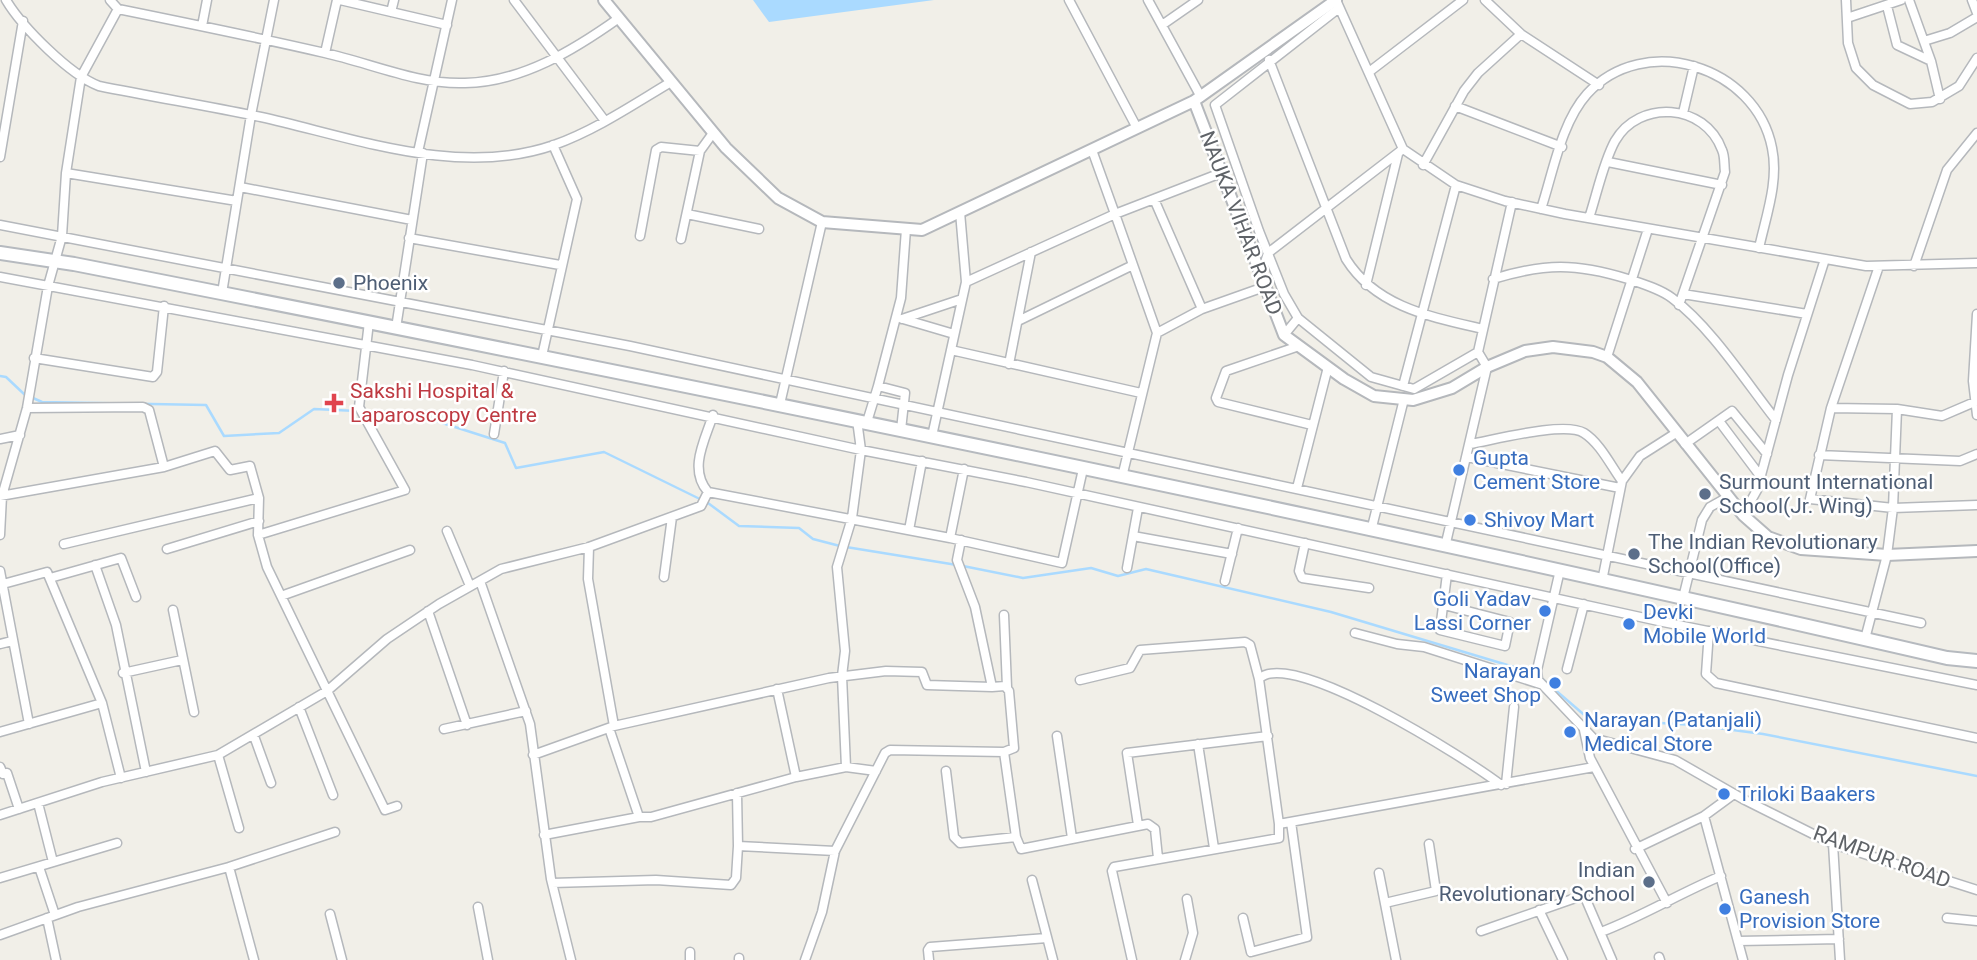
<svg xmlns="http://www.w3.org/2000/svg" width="1977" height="960" font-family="Roboto,sans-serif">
  <rect width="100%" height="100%" fill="#f1efe8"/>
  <path fill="#aadaff" d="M 753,0 L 934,0 L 769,22 Z"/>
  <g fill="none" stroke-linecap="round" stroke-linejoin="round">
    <path stroke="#aadaff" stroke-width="2.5" d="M 0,376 L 6,377 L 24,394 L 42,402 L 206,405 L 224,436 L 279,433 L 314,409 L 357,411
      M 364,411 L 411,413 L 505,443 L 516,468 L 604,452 L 708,503 L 739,526 L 799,528 L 813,539 L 840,546
      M 846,547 L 957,565
      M 963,566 L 1023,578 L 1091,568 L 1118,576 L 1146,569 L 1331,612 L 1534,673
      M 1539,676 L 1589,719 L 1695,725 L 1763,734 L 1977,776"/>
    <g stroke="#b5b8bc" stroke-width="11">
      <path id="minor" d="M 6,0 C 22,27 70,75 99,86 C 153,97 208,106 261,117 C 355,138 459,178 554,145 C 596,130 634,104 671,82
        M 340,0 L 447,25
        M 514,0 L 605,121
        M 1069,0 L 1137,128
        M 1148,0 L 1201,97
        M 1336,0 L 1403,149 L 1456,185 L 1505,201 L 1565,214 L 1866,266 L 1977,263
        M 1485,0 L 1521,34 L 1599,85
        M 1846,0 L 1848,43 L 1856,68 L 1873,85 L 1910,104 L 1932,102 L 1959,86 L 1977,58
        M 1909,0 L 1931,61
        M 1972,0 L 1977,13
        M 1887,6 L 1897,45 L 1931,61 L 1940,99
        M 1339,8 L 1215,105 L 1259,231 L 1284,294 L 1298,318 L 1371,377 L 1414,389 L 1478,352 L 1512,202
        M 118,9 C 187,23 256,37 325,53 C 370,63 419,85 465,83 C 522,82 574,50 619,18
        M 391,12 L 394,0
        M 1847,18 L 1901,0
        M 1162,25 L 1198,0
        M 202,26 L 207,0
        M 1924,41 L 1950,33 L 1977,17
        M 325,53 L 337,0
        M 1269,60 L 1346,259 C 1376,307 1431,317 1483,329
        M 1369,72 L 1463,0
        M 1455,106 L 1562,147
        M 1683,113 L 1694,66
        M 1092,150 L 1115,214 L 1221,173
        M 418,152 L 452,0
        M 0,157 L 23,21
        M 1608,162 L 1722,185
        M 1423,165 L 1464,91 L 1478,73 L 1521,34
        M 66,173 L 237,201
        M 240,187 L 412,220
        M 1154,199 L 1202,309
        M 1541,209 C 1553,173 1561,123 1587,94 C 1644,31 1756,66 1772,148 C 1779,181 1766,216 1759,248
        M 687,214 L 759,229
        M 1589,218 C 1597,194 1603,163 1615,141 C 1639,99 1705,103 1722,150 C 1725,156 1724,165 1725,172 L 1679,305
        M 0,225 L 630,346 L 1921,623
        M 640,236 L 656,150 L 661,147 L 700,151 L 713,133
        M 409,238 L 560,265
        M 681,239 L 700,151
        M 1879,266 L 1831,408 L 1897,409 L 1942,416 L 1977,401
        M 1914,266 L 1947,170 L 1977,133
        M 1261,275 L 1268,253 L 1403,149
        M 0,277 L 472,365 L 861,450 L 1026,482 L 1663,622 L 1977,685
        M 1493,279 C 1545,263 1576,263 1628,279 C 1643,284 1660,289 1672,298 C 1711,327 1746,382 1776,420
        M 966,282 L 1115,214 L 1157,333 L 1122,477
        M 1366,285 L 1398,154
        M 222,293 L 251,115 L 274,0
        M 1683,294 L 1807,314
        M 1977,314 L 1973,381 L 1977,415
        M 902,319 L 962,299
        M 903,319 L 954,334
        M 1020,320 L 1133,265
        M 396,328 L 423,153
        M 1157,333 L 1202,309 L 1264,287
        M 1284,335 L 1298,318
        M 1299,346 L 1226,371 L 1216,398 L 1218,402 L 1312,425
        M 951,350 L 1141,393
        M 542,356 L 577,199 L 553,145
        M 1607,357 L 1648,229
        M 34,358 L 153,377 L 157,372 L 164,306
        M 1009,364 L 1031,252
        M 878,386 L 901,298 L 906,229
        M 1403,386 L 1456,185
        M 780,404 L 822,222
        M 27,408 L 143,407 L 149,410 L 164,467
        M 1831,408 L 1810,499 L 1893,508 L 1977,505
        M 1719,421 L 1761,477
        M 867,422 L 878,386 L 905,393 L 901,430
        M 494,434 L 504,371
        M 932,436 L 966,282 L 960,212
        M 0,439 L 20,435
        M 1470,444 C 1494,440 1565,421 1584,433 C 1600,443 1611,466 1622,481
        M 1685,444 L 1732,411 L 1767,454
        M 1819,455 L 1960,461 L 1977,454
        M 1467,457 L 1620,488
        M 1297,488 L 1328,367
        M 708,492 C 688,469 705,440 713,415
        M 0,496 L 164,467 L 215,451 L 230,470 L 250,466 L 259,498 L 258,535 L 267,567 L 385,810 L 397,806
        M 1743,515 L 1757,490 L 1788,375 L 1825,259
        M 909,530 L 922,461
        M 447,531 L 470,586
        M 1371,531 L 1404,399
        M 0,535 L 2,496 L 27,408 L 48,286 L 62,236 L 66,173 L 81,77 L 118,9 L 110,0
        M 258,535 L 405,490 L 359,407 L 369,322
        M 1133,536 L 1232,554
        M 950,538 L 964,469
        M 961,540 L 957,560 L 975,607 L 992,687 L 1005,686 L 1009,691 L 1014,748 L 1004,752 L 1016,837
        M 1305,543 L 1299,571 L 1302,578 L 1369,588
        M 64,544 L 259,498
        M 589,547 L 588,579 L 614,726
        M 1445,547 L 1487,367 L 1478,352
        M 167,549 L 259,521
        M 95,565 L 116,625 L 146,772
        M 1127,568 L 1138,508
        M 1560,570 L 1537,670 L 1538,680 L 1593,738 L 1675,760 L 1743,799 L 1833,844 L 1977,890
        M 0,571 L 29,724
        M 664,577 L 672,517
        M 50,578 L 121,558 L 136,597
        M 480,581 L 530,724 L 551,879 L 571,960
        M 1225,581 L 1238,528
        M 1602,581 L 1622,481 L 1640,456 L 1676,433
        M 281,596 L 410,550
        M 1683,598 L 1702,520 L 1710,507 L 1728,497
        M 1444,605 L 1510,622 L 1505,646 L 1440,630 L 1447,574
        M 173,610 L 194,712
        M 428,611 L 467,725
        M 1004,615 L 1007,687
        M 1709,631 L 1706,674 L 1716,683 L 1977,738
        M 1355,633 L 1397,644 L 1424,647 L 1540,684
        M 1865,639 L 1887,555 L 1893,508 L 1897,409
        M 0,644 L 12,641
        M 1567,669 L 1584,604
        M 123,673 L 182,660
        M 1080,680 L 1130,668 L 1140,650 L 1245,642 L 1250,645 L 1259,679
        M 777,689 L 796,777 L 846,767 L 876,771
        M 102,703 L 121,778
        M 299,707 L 333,795
        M 609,728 L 639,817 L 651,817 L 796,777
        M 444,729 L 526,711
        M 1584,730 L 1590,758 L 1667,903
        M 0,732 L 102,703 L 47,572 L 3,584
        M 254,736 L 271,783
        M 1057,736 L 1072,838
        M 1198,744 L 1214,848
        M 218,755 L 239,828
        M 533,755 L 614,726 L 829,678 L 886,671 L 922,672 L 927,685 L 992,687
        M 0,767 L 3,774 L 7,773 L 19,809
        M 846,767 L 842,676 L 845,651 L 837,567 L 852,518 L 861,450 L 857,420
        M 946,771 L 954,837 L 960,843 L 1016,837 L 1021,849 L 1148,824 L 1155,829 L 1158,858
        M 1506,784 L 1514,707
        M 737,793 L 738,846
        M 1734,794 L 1704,816 L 1743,960
        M 38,803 L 53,862
        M 0,815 L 102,782 L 218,755 L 327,691 L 387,639 L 439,604 L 501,569 L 589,547 L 701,506 L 708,492 L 950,538 L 1062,563 L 1083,469
        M 1279,824 L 1259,679 C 1290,646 1470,761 1501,785
        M 1138,825 L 1127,753 L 1268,736
        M 544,835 L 639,817
        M 1833,844 L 1840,960
        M 1635,849 L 1704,816
        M 39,867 L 55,915
        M 229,867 L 335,832
        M 1379,873 L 1396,960
        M 0,878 L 117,843
        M 1032,880 L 1053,960
        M 552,883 L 656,880 L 731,885 L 736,878 L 738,846 L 835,851
        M 1385,903 L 1436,891 L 1429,844
        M 478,907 L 488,960
        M 1539,910 L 1563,960
        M 330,914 L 342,960
        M 47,918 L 56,960
        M 1243,918 L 1251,952 L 1307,937 L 1291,822
        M 1947,918 L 1977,921
        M 1481,931 L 1584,895 L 1612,960
        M 1601,932 C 1643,916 1680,893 1721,876
        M 0,935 L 78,907 L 229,867 L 254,960
        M 1738,941 L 1839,939
        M 690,952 L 690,960
        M 1659,957 L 1660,960
        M 739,958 L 739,960
        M 805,960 L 822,912 L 835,851 L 885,753 L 890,750 L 1004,752
        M 929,960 L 928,950 L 930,947 L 1047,938
        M 1132,960 L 1112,871 L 1114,867 L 1279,838 L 1279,824 L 1594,767
        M 1185,960 L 1193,933 L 1187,899"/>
    </g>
    <g stroke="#b5b8bc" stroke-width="14">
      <path id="tertiary" d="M 604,0 L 726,148 L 778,198 L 822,222 L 922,230 L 1194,101 L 1336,0
        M 1194,101 L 1284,335 L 1344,379 L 1374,396 L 1413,400 L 1452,388 L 1487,367 L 1525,351 L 1553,347 L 1593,352 L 1607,357 L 1637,382 L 1743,515 L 1768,537 L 1801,549 L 1887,555 L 1977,551"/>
    </g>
    <g stroke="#b6babf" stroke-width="16">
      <path id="secondary" d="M 0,253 L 74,264 C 700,387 1326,514 1947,658 L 1977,661"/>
    </g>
    <use href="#minor" stroke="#fff" stroke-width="8"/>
    <use href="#tertiary" stroke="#fff" stroke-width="10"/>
    <use href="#secondary" stroke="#fff" stroke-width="12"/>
  </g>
  <g fill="#5c6f8a" stroke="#fff" stroke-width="2.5">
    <circle cx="339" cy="283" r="7"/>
    <circle cx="1705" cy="494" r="7"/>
    <circle cx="1634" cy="554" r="7"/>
    <circle cx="1649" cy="882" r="7"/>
  </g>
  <path fill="#e0444e" stroke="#fff" stroke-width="2.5" d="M330.5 392.5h7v7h7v7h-7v7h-7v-7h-7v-7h7z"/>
  <g fill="#3f7fe0" stroke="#fff" stroke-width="2.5">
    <circle cx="1459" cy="470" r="7"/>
    <circle cx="1470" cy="520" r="7"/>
    <circle cx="1545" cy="611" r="7"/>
    <circle cx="1629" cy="624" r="7"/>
    <circle cx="1555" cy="683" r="7"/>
    <circle cx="1570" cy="732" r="7"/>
    <circle cx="1724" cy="794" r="7"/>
    <circle cx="1725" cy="909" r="7"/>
  </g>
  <g text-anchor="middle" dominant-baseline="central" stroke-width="5" stroke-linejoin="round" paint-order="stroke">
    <g font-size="21" fill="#5f6368" stroke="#fff">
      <text transform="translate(1241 223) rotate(69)">NAUKA VIHAR ROAD</text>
      <text transform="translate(1882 857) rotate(20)">RAMPUR ROAD</text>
    </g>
    <g font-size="21" fill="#4e5e75" stroke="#fff" text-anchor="start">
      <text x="353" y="283">Phoenix</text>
      <text x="1719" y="482">Surmount International<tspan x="1719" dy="24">School(Jr. Wing)</tspan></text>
      <text x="1648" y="542">The Indian Revolutionary<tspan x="1648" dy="24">School(Office)</tspan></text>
      <text x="1635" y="870" text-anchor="end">Indian<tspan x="1635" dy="24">Revolutionary School</tspan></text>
    </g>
    <g font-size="21" fill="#be3a42" stroke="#fff" text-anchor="start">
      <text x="350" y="391">Sakshi Hospital &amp;<tspan x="350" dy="24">Laparoscopy Centre</tspan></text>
    </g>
    <g font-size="21" fill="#366cbe" stroke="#fff" text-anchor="start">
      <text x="1473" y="458">Gupta<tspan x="1473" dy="24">Cement Store</tspan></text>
      <text x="1484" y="520">Shivoy Mart</text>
      <text x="1531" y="599" text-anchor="end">Goli Yadav<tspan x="1531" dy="24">Lassi Corner</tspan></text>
      <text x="1643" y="612">Devki<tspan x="1643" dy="24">Mobile World</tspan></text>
      <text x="1541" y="671" text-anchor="end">Narayan<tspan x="1541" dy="24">Sweet Shop</tspan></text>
      <text x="1584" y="720">Narayan (Patanjali)<tspan x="1584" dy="24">Medical Store</tspan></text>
      <text x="1738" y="794">Triloki Baakers</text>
      <text x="1739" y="897">Ganesh<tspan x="1739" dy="24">Provision Store</tspan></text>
    </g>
  </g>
</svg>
